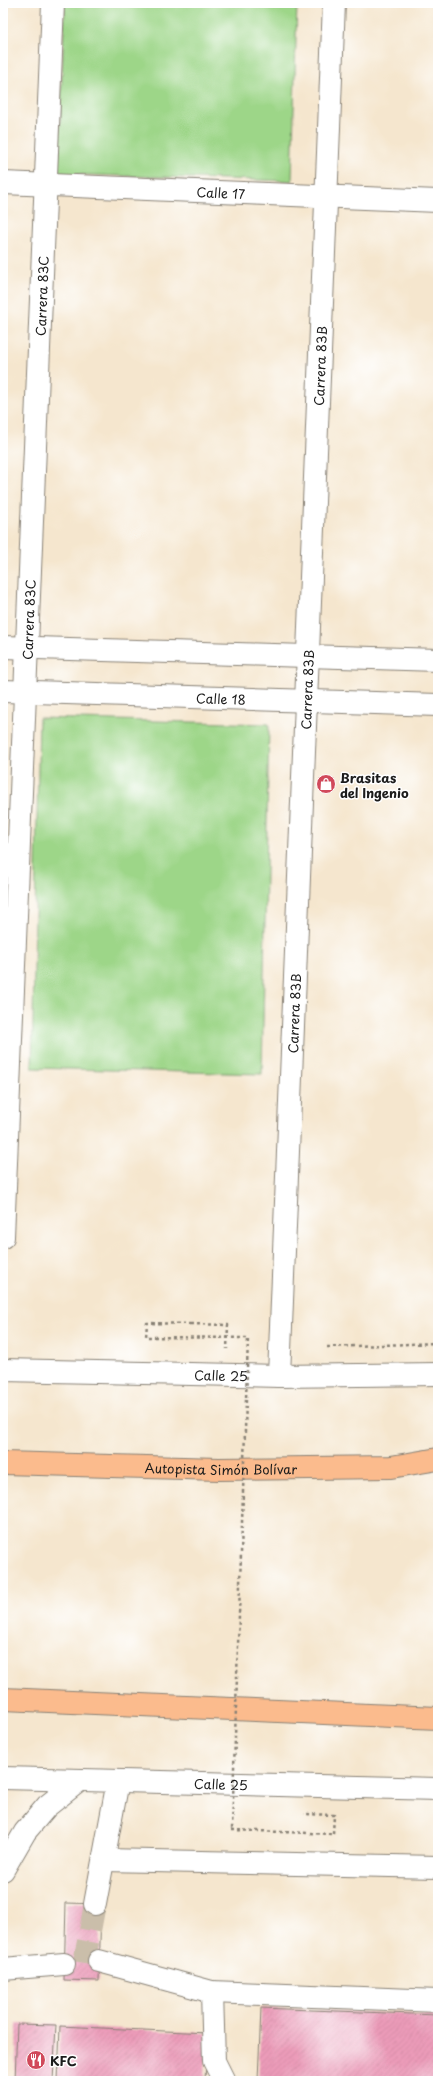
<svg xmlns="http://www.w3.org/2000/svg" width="441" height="2084" font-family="'Playpen Sans',sans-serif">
  <defs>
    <pattern id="building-hatch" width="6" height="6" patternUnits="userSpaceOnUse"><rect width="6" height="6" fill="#ec9bb9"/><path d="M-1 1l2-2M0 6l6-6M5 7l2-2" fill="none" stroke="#ca859e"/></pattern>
  </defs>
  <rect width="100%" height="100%" fill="#fff"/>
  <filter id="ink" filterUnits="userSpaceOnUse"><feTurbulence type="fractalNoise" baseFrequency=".025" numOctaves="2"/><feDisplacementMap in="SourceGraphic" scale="8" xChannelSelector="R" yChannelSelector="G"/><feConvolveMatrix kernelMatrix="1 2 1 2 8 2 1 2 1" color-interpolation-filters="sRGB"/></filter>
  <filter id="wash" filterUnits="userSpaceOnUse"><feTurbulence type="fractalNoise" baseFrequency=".012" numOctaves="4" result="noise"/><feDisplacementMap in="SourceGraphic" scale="16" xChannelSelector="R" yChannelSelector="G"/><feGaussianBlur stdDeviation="0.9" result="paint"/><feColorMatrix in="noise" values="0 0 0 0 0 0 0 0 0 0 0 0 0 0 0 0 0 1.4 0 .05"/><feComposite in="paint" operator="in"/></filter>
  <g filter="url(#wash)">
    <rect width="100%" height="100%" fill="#f5e6ce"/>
    <path fill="#9dd688" stroke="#5c7952" d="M 65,3 L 297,3 L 292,181 L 58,174 Z
      M 39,718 L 269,724 L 262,1074 L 32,1068 Z"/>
    <g id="blocks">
      <path fill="url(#building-hatch)" d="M 66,1903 L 101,1904 L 99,1981 L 64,1980 Z
        M 261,2008 L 438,2015 L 438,2081 L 258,2080 Z
        M 17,2024 L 56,2025 L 53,2081 L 15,2081 Z
        M 60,2026 L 207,2033 L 205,2081 L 58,2081 Z"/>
    </g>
  </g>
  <g filter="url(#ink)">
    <use href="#blocks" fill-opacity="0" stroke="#888175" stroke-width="1"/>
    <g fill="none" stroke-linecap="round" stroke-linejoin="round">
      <path stroke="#cabeaa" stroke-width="22" stroke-dasharray="22 11" stroke-linecap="butt" d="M 84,1963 L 95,1904"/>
      <g stroke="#888175" stroke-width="24">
        <g id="minor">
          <path id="s1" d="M 3,183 L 438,201"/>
          <path d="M 3,647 L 438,660"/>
          <path id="s2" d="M 3,691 L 438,705"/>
          <path id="s3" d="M 3,1237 L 53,3"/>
          <path id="s4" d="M 3,1370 L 279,1376 L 438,1374"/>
          <path id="s5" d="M 279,1376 L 334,3"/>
          <path id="s6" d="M 3,1778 L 438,1789"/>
          <path d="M 104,1860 L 438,1867"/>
          <path d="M 3,1870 L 25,1832 L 47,1806 L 80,1780"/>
          <path d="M 95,1904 L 118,1781"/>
          <path d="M 99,1961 L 212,1992 L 438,2001"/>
          <path d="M 3,1969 L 64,1964"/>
          <path d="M 212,1992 L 214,2061 L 224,2081"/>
        </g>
      </g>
      <g stroke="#888175" stroke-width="24">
        <g id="highway">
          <path id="s7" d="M 3,1463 L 219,1469 L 391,1467 L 438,1459"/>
          <path d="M 3,1699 L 438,1718"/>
        </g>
      </g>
      <path stroke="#888175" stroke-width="2.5" stroke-dasharray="3 3" stroke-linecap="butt" d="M 191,1324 L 228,1325 L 227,1349
        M 327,1347 L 438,1343
        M 232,1830 L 333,1834 L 334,1815 L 304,1814"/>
      <use href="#minor" stroke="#fff" stroke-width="22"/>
      <use href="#highway" stroke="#fbbb8d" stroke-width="22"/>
      <path stroke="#888175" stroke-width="2.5" stroke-dasharray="3 3" stroke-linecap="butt" d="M 191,1324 L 147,1323 L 146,1337 L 248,1338 L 232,1830"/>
    </g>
  </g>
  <defs>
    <g id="shop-disc" transform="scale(1)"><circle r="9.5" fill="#d1495b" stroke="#fff"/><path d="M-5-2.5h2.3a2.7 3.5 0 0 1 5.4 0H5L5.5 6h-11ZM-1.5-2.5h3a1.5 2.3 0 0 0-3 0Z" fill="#fff"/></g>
    <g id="restaurant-disc" transform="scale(1)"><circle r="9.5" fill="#d1495b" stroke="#fff"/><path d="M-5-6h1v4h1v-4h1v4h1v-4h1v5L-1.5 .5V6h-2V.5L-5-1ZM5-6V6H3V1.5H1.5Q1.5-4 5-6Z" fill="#fff"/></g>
  </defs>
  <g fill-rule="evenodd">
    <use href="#shop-disc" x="326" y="784"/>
    <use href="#restaurant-disc" x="36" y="2060"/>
  </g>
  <g text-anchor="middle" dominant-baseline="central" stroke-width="3" stroke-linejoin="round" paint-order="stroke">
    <g font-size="13" fill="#1c1c1c" stroke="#fff">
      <text stroke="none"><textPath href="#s1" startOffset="218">Calle 17</textPath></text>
      <text stroke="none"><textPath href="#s3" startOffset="942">Carrera 83C</textPath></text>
      <text stroke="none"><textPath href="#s5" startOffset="1011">Carrera 83B</textPath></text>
      <text stroke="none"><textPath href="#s3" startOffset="618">Carrera 83C</textPath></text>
      <text stroke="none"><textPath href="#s5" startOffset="687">Carrera 83B</textPath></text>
      <text stroke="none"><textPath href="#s2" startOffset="218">Calle 18</textPath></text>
      <text stroke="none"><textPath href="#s5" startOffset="363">Carrera 83B</textPath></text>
      <text stroke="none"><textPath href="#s4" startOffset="218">Calle 25</textPath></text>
      <text stroke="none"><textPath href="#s7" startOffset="218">Autopista Simón Bolívar</textPath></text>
      <text stroke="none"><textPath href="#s6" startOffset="218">Calle 25</textPath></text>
    </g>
    <g font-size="13" font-weight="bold" fill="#1c1c1c" stroke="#fff" text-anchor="start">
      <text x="340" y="777">Brasitas<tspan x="340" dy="15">del Ingenio</tspan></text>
      <text x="50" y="2060">KFC</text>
    </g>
  </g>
  <rect width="441" height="2084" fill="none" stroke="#fff" stroke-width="16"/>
</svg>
